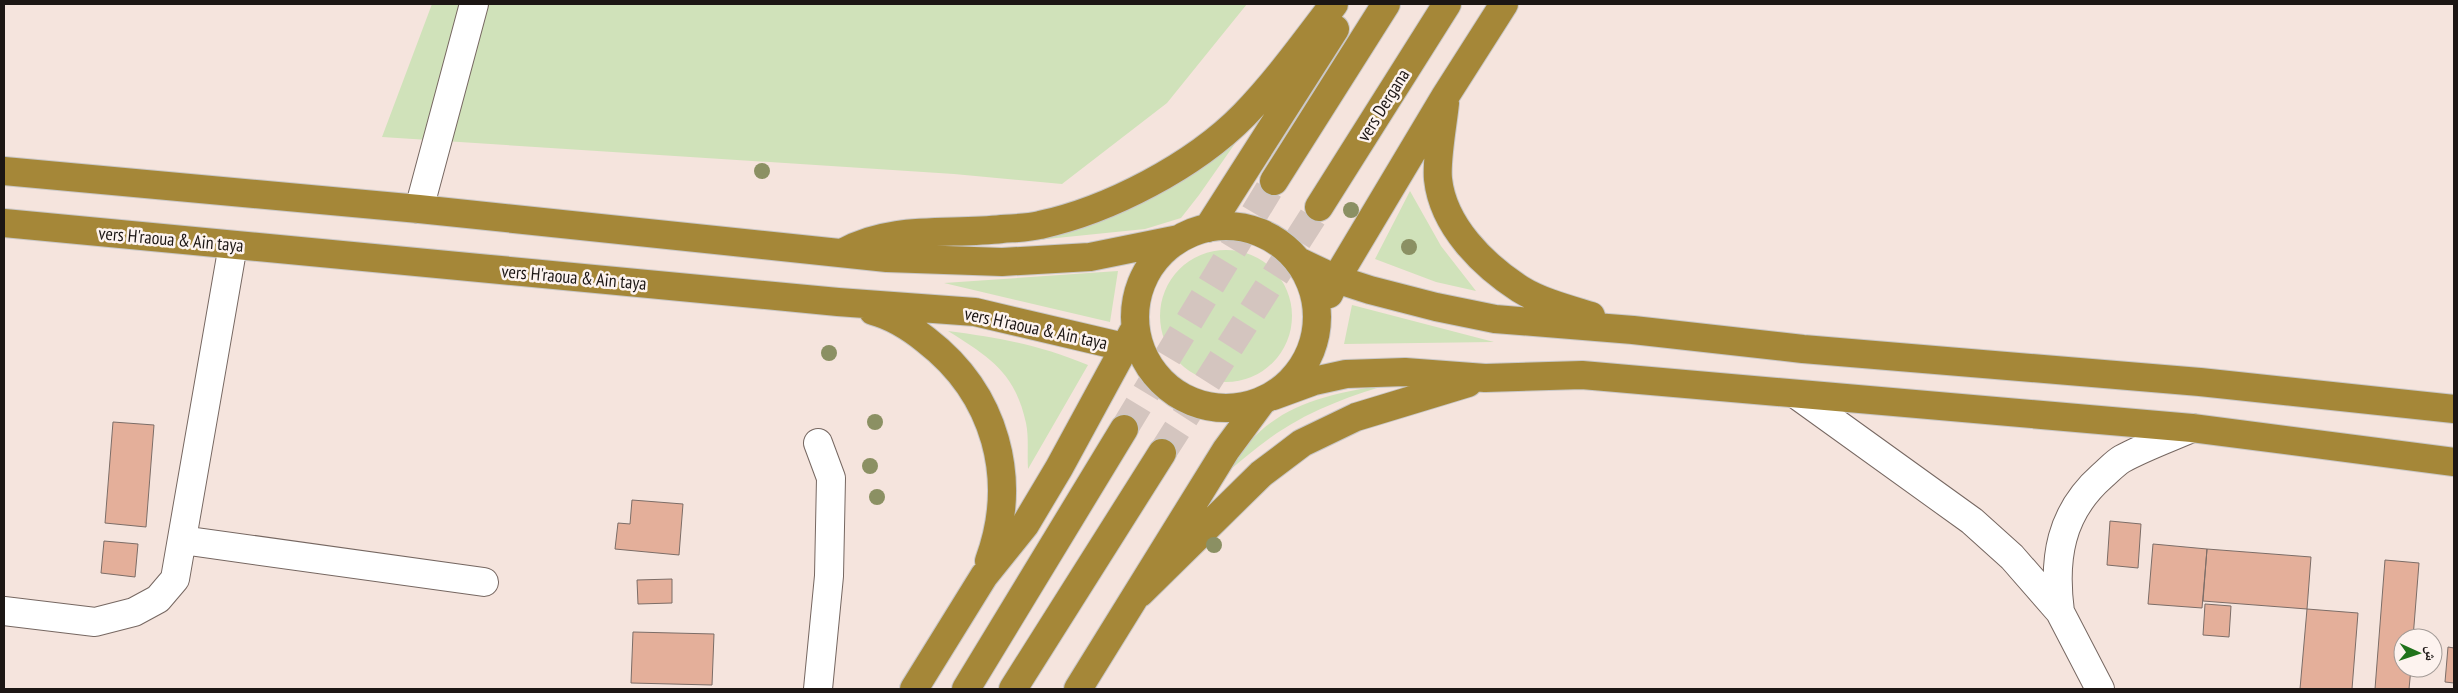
<svg xmlns="http://www.w3.org/2000/svg" width="2458" height="693" font-family="'PT Sans Narrow','Noto Naskh Arabic',sans-serif">
  <rect width="100%" height="100%" fill="#f5e4dd"/>
  <path fill="#d0e2ba" d="M 432,4 L 1247,4 L 1167,103 L 1062,184 L 954,174 L 382,137 Z
    M 1255,115 L 1199,195 L 1181,218 L 1145,229 L 1037,240 L 1027,238 L 1094,221 L 1135,207 L 1188,173 Z
    M 1410,191 L 1441,246 L 1476,291 L 1436,282 L 1375,259 Z
    M1160 316a66 66 0 1 1 132 0a66 66 0 1 1-132 0Z
    M 1118,271 L 1110,322 L 944,283 Z
    M 1352,305 L 1494,342 L 1344,344 Z
    M 948,331 C 1001,338 1039,345 1088,365 L 1028,469 C 1027,454 1029,437 1026,423 C 1015,372 989,357 948,331 Z
    M 1395,383 C 1354,394 1313,409 1277,433 C 1258,446 1240,462 1222,476 C 1271,404 1313,397 1395,383 Z"/>
  <path fill="#e4af9a" stroke="#7c6d67" d="M 113,422 L 154,425 L 146,527 L 105,523 Z
    M 632,500 L 683,504 L 679,555 L 615,549 L 618,523 L 630,524 Z
    M 2110,521 L 2141,524 L 2138,568 L 2107,565 Z
    M 104,541 L 138,544 L 135,577 L 101,573 Z
    M 2153,544 L 2207,549 L 2202,608 L 2148,604 Z
    M 2207,549 L 2311,557 L 2307,609 L 2203,601 Z
    M 2385,560 L 2419,563 L 2413,638 L 2403,638 L 2403,668 L 2411,668 L 2409,689 L 2375,689 Z
    M 672,579 L 672,603 L 638,604 L 637,580 Z
    M 2205,604 L 2231,606 L 2229,637 L 2203,635 Z
    M 2307,609 L 2358,613 L 2352,689 L 2300,689 Z
    M 633,632 L 714,634 L 712,685 L 631,683 Z
    M 2448,647 L 2454,648 L 2454,683 L 2445,682 Z"/>
  <g fill="none" stroke-linecap="round" stroke-linejoin="round">
    <path stroke="#d4c5bf" stroke-width="28" stroke-dasharray="28 14" stroke-linecap="butt" d="M 1124,429 L 1274,181
      M 1162,453 L 1319,207"/>
    <g stroke="#766761" stroke-width="30">
      <path id="minor" d="M 419,209 L 474,4
        M 1797,395 L 1972,521 L 2012,557 L 2060,612 C 2053,559 2060,513 2102,476 C 2108,471 2115,463 2122,459 C 2144,447 2169,438 2192,428
        M 182,540 L 484,582
        M 4,611 L 95,622 L 134,612 L 158,599 L 175,579 L 233,245
        M 2060,612 L 2100,689
        M 818,689 L 829,576 L 831,478 L 818,443"/>
    </g>
    <g stroke="#c9c7c7" stroke-width="30">
      <path id="highway" d="M 1445,103 C 1443,123 1436,160 1438,179 C 1443,226 1483,265 1520,289 C 1541,302 1568,309 1591,316
        M 4,171 L 419,209 L 887,258 L 1002,262 L 1090,257 L 1179,239
        M 1274,181 L 1386,4
        M 1319,207 L 1447,4
        M 4,223 L 838,302 L 975,312 L 1141,351
        M1135 317a91 91 0 1 1 182 0a91 91 0 1 1-182 0Z
        M 1208,228 L 1335,29
        M 844,252 C 892,225 949,235 1002,229 C 1015,228 1028,228 1040,225 C 1109,210 1194,166 1244,115 C 1277,81 1305,42 1334,4
        M 1298,261 L 1336,279 L 1370,290 L 1436,307 L 1495,319 L 1633,330 L 1803,349 L 2200,382 L 2454,409
        M 1329,294 L 1336,279 L 1446,95 L 1504,4
        M 873,311 C 892,316 911,328 926,340 C 996,394 1019,479 989,561
        M 1273,396 L 1314,381 L 1346,374 L 1405,372 L 1485,378 L 1582,375 L 2192,428 L 2454,462
        M 1140,593 L 1261,474 L 1302,443 L 1356,417 L 1468,383
        M 914,689 L 984,576 L 1025,525 L 1059,468 L 1133,332
        M 966,689 L 1124,429
        M 1013,689 L 1162,453
        M 1078,689 L 1226,450 L 1263,400"/>
    </g>
    <use href="#minor" stroke="#fff" stroke-width="28"/>
    <use href="#highway" stroke="#a58738" stroke-width="28"/>
  </g>
  <g fill="#8b9063">
    <circle cx="762" cy="171" r="8"/>
    <circle cx="1351" cy="210" r="8"/>
    <circle cx="1409" cy="247" r="8"/>
    <circle cx="829" cy="353" r="8"/>
    <circle cx="875" cy="422" r="8"/>
    <circle cx="870" cy="466" r="8"/>
    <circle cx="877" cy="497" r="8"/>
    <circle cx="1214" cy="545" r="8"/>
  </g>
  <g text-anchor="middle" dominant-baseline="central" stroke-width="5" stroke-linejoin="round" paint-order="stroke">
    <g font-size="18" fill="#1c1614" stroke="#fdf3ef">
      <text transform="translate(1383 105) rotate(-58)">vers Dergana</text>
      <text transform="translate(171 239) rotate(5)">vers H'raoua &amp; Ain taya</text>
      <text transform="translate(574 277) rotate(5)">vers H'raoua &amp; Ain taya</text>
      <text transform="translate(1036 328) rotate(12)">vers H'raoua &amp; Ain taya</text>
    </g>
  </g>
  <rect width="2458" height="693" fill="none" stroke="#1c1614" stroke-width="10"/>
  <g transform="translate(2418 653) rotate(93)"><circle r="24" fill="#fdf3ef" stroke="#a39b97"/>
  <path d="M0-4L9 19L0 12L-9 19Z" fill="#20721a"/>
  <text y="-8" font-size="14" font-weight="bold" text-anchor="middle" fill="#1c1614">ش</text>
  </g>
</svg>
